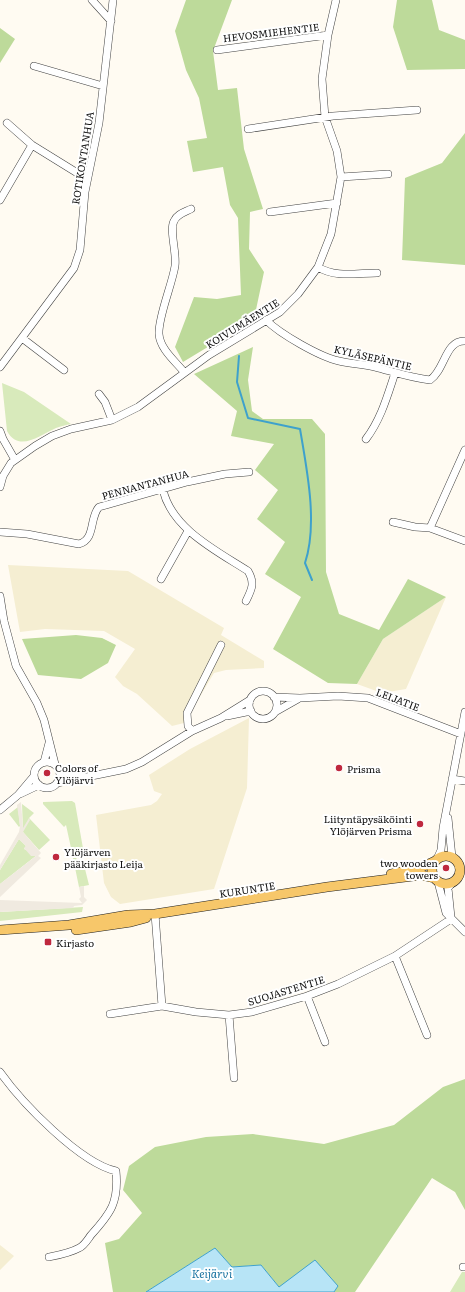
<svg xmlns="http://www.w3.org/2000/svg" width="465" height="1292" font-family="Literata,serif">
  <rect width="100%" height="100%" fill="#fffbf2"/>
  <path fill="#f5eed2" d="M 8,565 L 128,571 L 224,628 L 221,635 L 264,661 L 264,668 L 226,670 L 214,673 L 184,723 L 172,726 L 137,694 L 123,686 L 115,677 L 135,649 L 104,631 L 45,629 L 20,632 Z
    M 446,597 L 406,689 L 382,693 L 357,684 L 383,639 Z
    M 249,718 L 247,788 L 214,889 L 120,904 L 111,897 L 104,883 L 96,815 L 151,805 L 157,801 L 162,794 L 154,791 L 149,775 L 190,749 Z
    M 0,1245 L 14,1256 L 0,1270 Z"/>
  <path fill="#d8eabb" d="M 2,383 L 24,392 L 71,424 C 66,425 61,426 56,428 C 40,435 19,453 7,431 Z
    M 72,801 L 75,803 L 84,854 L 79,858 L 71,848 L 66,825 L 64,827 L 43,804 L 43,802 Z
    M 22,804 L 34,813 L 29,818 L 50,840 L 39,850 L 23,832 Z
    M 18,807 L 20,826 L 19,827 L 9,814 Z
    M 19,839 L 26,846 L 24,849 L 37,855 L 0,884 L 0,870 Z
    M 72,853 L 85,869 L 89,885 L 79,887 Z
    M 83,907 L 82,912 L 0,921 L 0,912 Z
    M 462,1272 L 465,1272 L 465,1292 L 450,1292 Z"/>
  <path fill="#bdda9a" d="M 186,0 L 232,0 L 213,51 L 218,90 L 237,88 L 244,149 L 263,209 L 250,212 L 249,249 L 264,272 L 254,319 L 183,362 L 175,347 L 194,297 L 217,299 L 241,295 L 238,218 L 230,205 L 223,167 L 193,172 L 187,141 L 207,138 L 199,98 L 186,70 L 175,31 Z
    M 397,0 L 432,0 L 439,30 L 465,40 L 465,69 L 407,70 L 393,27 Z
    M 0,28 L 15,39 L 0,63 Z
    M 465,133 L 465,265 L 402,260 L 405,178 L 442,163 Z
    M 253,347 L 248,380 L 252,411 L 263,419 L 312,419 L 325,434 L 326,572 L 339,614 L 379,630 L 408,579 L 446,597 L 383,639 L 357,684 L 328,683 L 273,649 L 301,597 L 265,574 L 285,542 L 257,519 L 278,490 L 255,470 L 274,444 L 231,436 L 237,411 L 194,374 Z
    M 76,635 L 102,638 L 116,645 L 108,663 L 81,679 L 38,675 L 22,639 Z
    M 465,1079 L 465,1210 L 455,1192 L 432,1178 L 355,1292 L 334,1292 L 338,1286 L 279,1287 L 261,1265 L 232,1267 L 215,1248 L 146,1292 L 113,1292 L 105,1243 L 119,1239 L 142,1213 L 123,1190 L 129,1166 L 155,1147 L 206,1137 L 253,1134 L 324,1144 L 394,1125 L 443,1087 Z"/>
  <path fill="#f0eae0" d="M 21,802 L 23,828 L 29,818 L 30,820 L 23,832 L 41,853 L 38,856 L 41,858 L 0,897 L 0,884 L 36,856 L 31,856 L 24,848 L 26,846 L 19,839 L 0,870 L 0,865 L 19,832 L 20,826 L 17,805 Z
    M 84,886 L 84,897 L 87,900 L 82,905 L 74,906 L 73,908 L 0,912 L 0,900 L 82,903 L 79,899 L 81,897 L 79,887 Z"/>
  <path fill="#b7e4f6" stroke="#3ea1cc" d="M 215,1248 L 232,1267 L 261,1265 L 279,1287 L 315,1260 L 338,1286 L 334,1292 L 146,1292 Z"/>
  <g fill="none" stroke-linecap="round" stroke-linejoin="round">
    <path stroke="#3ea1cc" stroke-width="2" d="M 239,356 L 237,382 L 248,418 L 300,429 C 307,470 318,524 305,563 L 312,580"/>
    <g stroke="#424242" stroke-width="8">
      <path id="minor" d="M 92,0 L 111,21
        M 217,50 L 328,35
        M 34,66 L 103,86
        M 7,123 L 32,145 L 87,179
        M 248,129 L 333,116 L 417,110
        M 341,177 L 388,174
        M 0,200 L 32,145
        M 270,212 L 337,203
        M 318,267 C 335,278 357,273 377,273
        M 266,320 C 280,334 320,357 339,361 C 351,364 363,364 375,367 C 394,372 411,378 430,380 C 445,370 445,340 465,341
        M 22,338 L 64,370
        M 0,367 L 74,268 L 80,250 L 85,192 L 99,123 L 113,0
        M 184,372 C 175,361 160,349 159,334 C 158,317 172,285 175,266 C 177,253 169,230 174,221 C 177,214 185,212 191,209
        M 99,394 L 105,402 L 112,420
        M 0,431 L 3,439 L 15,460
        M 366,439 C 381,419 387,397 395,373
        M 465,450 L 430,528 L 465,541
        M 0,487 L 3,476 L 11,463 L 35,446 L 52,436 L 71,429 L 112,420 L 138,407 L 209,355 L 280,312 L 298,294 L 318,267 L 331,234 L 341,177 L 337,151 L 325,117 L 322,79 L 328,35 L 336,0
        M 163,490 C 172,529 217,551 248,571 C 255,583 252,589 246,601
        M 393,522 L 415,527 L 430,528
        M 0,532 L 27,534 L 79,544 C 96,539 89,518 99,507 L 187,482 L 225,474 L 249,472
        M 161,579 L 188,531
        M 0,596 L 4,621 L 16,666 L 37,703 L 44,720 L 55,764
        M249 705a14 14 0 1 1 28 0a14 14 0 1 1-28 0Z
        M 274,697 L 300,698 L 338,696 L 368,698 L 461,734
        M 275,712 L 298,699
        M 227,716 L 251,711
        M 192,731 L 188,726 L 187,713 L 221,645
        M34 775a13 13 0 1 1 26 0a13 13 0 1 1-26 0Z
        M 44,762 L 49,743
        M 60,771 L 83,777
        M 452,779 L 465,781
        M 57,783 L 126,769 L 142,762 L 192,731 L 221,718 L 250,700
        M 20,794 L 39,785
        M 0,810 L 18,795 L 34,776
        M 448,818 L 452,857
        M 437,859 L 441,850 L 443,828 L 465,712
        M 438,882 L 446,913 L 465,932
        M 155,914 L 162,1006
        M 451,917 L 448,888 L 453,882
        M 395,956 L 427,1035
        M 307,996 L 325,1042
        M 110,1014 L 162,1006 L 196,1012 L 229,1015 L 252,1012 L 307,996 L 338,984 L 395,956 L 451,919
        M 229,1015 L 234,1078
        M 0,1072 C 22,1103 80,1163 116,1171 C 119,1202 111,1213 91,1235 C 88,1239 84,1246 79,1248 C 70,1253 59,1255 49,1257
        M 463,1267 L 465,1267"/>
    </g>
    <g stroke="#202020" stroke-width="10">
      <path id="major" d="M432 870a14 14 0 1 1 28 0a14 14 0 1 1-28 0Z
        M 391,874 L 420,868 L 435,861
        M 0,930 L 69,925 L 128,915 L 155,914 L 327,887 L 421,875 L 434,878
        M 76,930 L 131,922 L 146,918"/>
    </g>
    <use href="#minor" stroke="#fff" stroke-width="7"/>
    <use href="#major" stroke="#f7c76a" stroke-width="9"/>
  </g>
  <g fill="#bf283e" stroke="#fff" stroke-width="1.5">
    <circle cx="339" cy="768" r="4"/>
    <circle cx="47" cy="773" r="4"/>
    <circle cx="420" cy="824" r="4"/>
    <circle cx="56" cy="857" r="4"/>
    <circle cx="446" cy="868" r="4"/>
    <rect x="44" y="938" width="8" height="8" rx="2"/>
  </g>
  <g text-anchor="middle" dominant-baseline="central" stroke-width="4" stroke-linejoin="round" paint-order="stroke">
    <g font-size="10" fill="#0f0f0f" stroke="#fff">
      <text transform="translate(271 32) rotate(-7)">HEVOSMIEHENTIE</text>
      <text transform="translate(82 158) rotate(-81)">ROTIKONTANHUA</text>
      <text transform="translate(242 323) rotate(-32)">KOIVUMÄENTIE</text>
      <text transform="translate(373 357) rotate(13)">KYLÄSEPÄNTIE</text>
      <text transform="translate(145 484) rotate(-15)">PENNANTANHUA</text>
      <text transform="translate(398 699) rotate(21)">LEIJATIE</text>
      <text transform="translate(247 889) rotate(-9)">KURUNTIE</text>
      <text transform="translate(286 990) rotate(-17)">SUOJASTENTIE</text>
    </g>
    <g font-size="10" fill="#0f0f0f" stroke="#fff" text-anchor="start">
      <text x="55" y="767">Colors of<tspan x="55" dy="12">Ylöjärvi</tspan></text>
      <text x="347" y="768">Prisma</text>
      <text x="412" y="818" text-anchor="end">Liityntäpysäköinti<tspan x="412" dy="12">Ylöjärven Prisma</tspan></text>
      <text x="64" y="851">Ylöjärven<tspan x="64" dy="12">pääkirjasto Leija</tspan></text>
      <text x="438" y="862" text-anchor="end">two wooden<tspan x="438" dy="12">towers</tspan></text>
      <text x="56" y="942">Kirjasto</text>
    </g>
    <g font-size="11" font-style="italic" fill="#1973a1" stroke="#fff">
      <text x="212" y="1273">Keijärvi</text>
    </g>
  </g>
</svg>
